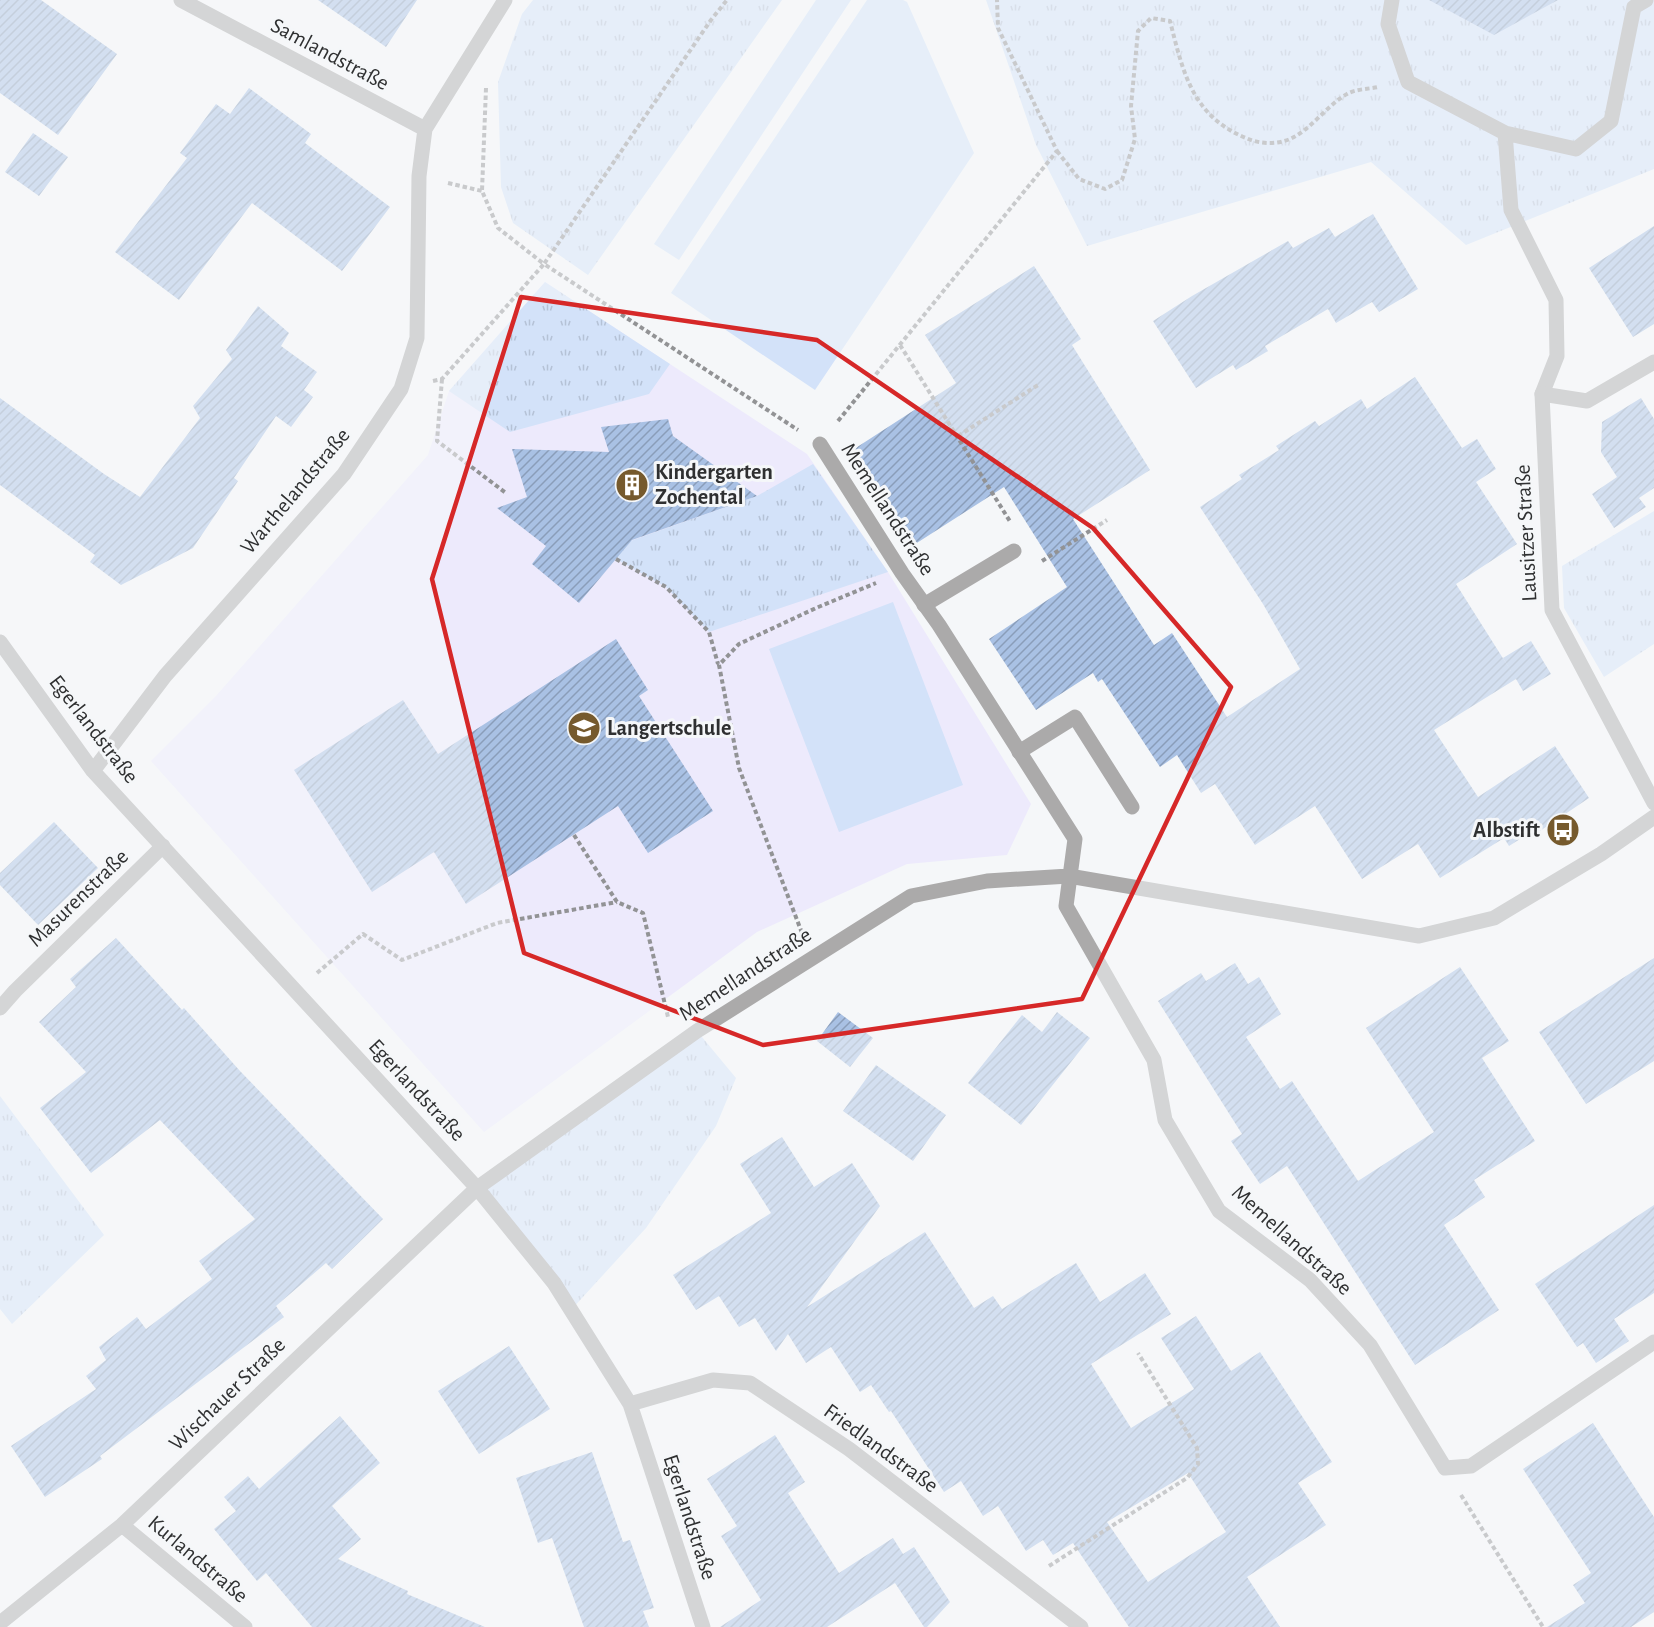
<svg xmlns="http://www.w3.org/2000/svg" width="1654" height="1627" font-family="'Alegreya Sans',sans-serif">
  <defs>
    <pattern id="grass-tufts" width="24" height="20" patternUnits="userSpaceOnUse" patternTransform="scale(1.5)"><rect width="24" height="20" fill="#d3e2f9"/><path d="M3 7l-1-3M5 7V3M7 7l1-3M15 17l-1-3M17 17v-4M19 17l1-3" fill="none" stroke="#b5c2d6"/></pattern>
    <pattern id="building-hatch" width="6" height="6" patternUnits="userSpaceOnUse" patternTransform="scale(1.5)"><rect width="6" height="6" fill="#a9c1e4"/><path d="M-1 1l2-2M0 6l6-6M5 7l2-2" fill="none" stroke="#8a9db9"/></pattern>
  </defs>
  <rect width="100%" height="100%" fill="#f5f7f9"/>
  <path fill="#edeafc" d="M 545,282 L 807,454 L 888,572 L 1031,804 L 1007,855 L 907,864 L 757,932 L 484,1132 L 151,761 L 216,696 L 428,455 L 449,391 Z"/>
  <path fill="url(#grass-tufts)" d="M 533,0 L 782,0 L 588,275 L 513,223 L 501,187 L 498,82 L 522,14 Z
    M 986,0 L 1654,0 L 1654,169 L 1466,245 L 1371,162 L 1087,246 L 1036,145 Z
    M 545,282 L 670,364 L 649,394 L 510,432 L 449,391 Z
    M 813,464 L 888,572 L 709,632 L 666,587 L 616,559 L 605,550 L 757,496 Z
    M 1654,511 L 1654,644 L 1604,677 L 1564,608 L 1562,566 Z
    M 697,1031 L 736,1078 L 716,1126 L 646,1228 L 571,1310 L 477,1188 Z
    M 0,1096 L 104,1235 L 12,1324 L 0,1309 Z"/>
  <path fill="#d3e2f9" d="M 816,0 L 851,0 L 679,260 L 654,244 Z
    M 867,0 L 903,0 L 907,2 L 974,153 L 815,390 L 671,293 Z
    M 893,602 L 963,785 L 839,832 L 769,649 Z"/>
  <path fill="url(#building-hatch)" fill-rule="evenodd" d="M 0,0 L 41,0 L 117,54 L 58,135 L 0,93 Z
    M 318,0 L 417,0 L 386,47 Z
    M 1429,0 L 1558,0 L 1494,35 Z
    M 249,88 L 311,134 L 305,143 L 390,207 L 342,271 L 252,203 L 179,300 L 115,252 L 187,158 L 180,153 L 216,104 L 230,114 Z
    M 33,133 L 68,157 L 39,196 L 5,172 Z
    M 1373,214 L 1418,289 L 1379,312 L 1372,302 L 1336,323 L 1328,309 L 1265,346 L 1268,351 L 1236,370 L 1233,365 L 1196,388 L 1153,321 L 1192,296 L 1288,241 L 1293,248 L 1329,228 L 1335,237 Z
    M 1654,226 L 1654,324 L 1633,337 L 1589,268 Z
    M 1034,266 L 1081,339 L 1072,345 L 1150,470 L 1073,519 L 1154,645 L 1172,633 L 1227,717 L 1300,669 L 1263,604 L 1200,507 L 1242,479 L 1239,475 L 1279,450 L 1276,446 L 1315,421 L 1319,426 L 1361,399 L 1367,409 L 1415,377 L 1462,448 L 1477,439 L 1496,469 L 1476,482 L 1517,544 L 1456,584 L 1511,671 L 1503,658 L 1531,641 L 1551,674 L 1523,691 L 1516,679 L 1434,730 L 1478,797 L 1555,746 L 1589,798 L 1531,837 L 1528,834 L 1509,846 L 1504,838 L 1440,878 L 1418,844 L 1362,879 L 1315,806 L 1255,845 L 1215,784 L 1201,793 L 1177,755 L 1160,767 L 1102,679 L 1098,682 L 1093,673 L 1036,710 L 989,639 L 1067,587 L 1004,487 L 909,548 L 848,453 L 956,383 L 925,335 Z
    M 258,306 L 289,333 L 281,346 L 317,372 L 304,390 L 313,397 L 291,427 L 276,416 L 234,478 L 238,481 L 193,548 L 121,585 L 90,562 L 95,555 L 0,485 L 0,398 L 104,474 L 140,497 L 200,418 L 193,406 L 232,359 L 226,350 Z
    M 1641,398 L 1654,419 L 1654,488 L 1639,498 L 1646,507 L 1614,528 L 1592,494 L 1617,477 L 1601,452 L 1602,422 Z
    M 668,419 L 673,436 L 757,496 L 632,540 L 579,603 L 532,564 L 546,546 L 497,508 L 527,497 L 512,449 L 609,452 L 601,427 Z
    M 616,639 L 648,690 L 639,696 L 713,811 L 648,853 L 618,806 L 466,904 L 434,852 L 372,892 L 294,770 L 403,700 L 438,754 Z
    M 54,822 L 98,868 L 38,925 L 0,885 L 0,873 Z
    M 116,938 L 182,1010 L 184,1008 L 240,1071 L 383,1219 L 332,1269 L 326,1263 L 276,1306 L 284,1317 L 100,1456 L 102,1459 L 45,1497 L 11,1446 L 96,1389 L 86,1376 L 106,1360 L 99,1347 L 137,1317 L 146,1329 L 212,1279 L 199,1261 L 255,1219 L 160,1120 L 91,1173 L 40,1108 L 86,1072 L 39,1022 L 76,987 L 70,979 Z
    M 1654,958 L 1654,1061 L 1586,1104 L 1539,1032 Z
    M 1235,963 L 1248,984 L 1259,977 L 1281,1014 L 1246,1037 L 1280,1089 L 1292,1081 L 1358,1181 L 1434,1132 L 1366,1028 L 1460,967 L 1509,1041 L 1482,1058 L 1535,1141 L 1474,1180 L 1485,1197 L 1444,1225 L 1499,1310 L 1415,1365 L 1287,1166 L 1260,1184 L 1231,1141 L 1242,1134 L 1158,1001 L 1201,973 L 1206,981 Z
    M 838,1012 L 873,1038 L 850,1067 L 817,1041 Z
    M 1057,1012 L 1090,1038 L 1021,1125 L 968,1083 L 1022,1015 L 1042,1032 Z
    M 876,1065 L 946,1115 L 913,1161 L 843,1111 Z
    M 782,1137 L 814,1187 L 852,1163 L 880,1206 L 807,1307 L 925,1232 L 974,1308 L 993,1296 L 1002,1309 L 1076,1263 L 1100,1302 L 1145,1273 L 1171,1314 L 1091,1364 L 1131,1428 L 1194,1389 L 1161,1338 L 1196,1316 L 1231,1371 L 1260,1352 L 1332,1462 L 1298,1483 L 1326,1525 L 1247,1577 L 1280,1627 L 1129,1627 L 1073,1543 L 1053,1555 L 1043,1540 L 1026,1551 L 998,1506 L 983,1516 L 961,1481 L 944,1492 L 891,1411 L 889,1412 L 871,1385 L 860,1392 L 831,1347 L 806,1363 L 788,1334 L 776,1351 L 755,1318 L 739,1327 L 719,1296 L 696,1310 L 673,1275 L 771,1213 L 740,1164 ZM 1188,1473 L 1226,1532 L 1148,1582 L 1107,1522 Z
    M 1654,1205 L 1654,1293 L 1614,1319 L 1629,1341 L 1596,1363 L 1583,1343 L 1577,1347 L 1535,1284 Z
    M 509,1346 L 550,1409 L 479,1454 L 438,1391 Z
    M 340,1416 L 380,1463 L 332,1506 L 361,1539 L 338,1559 L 408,1591 L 407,1594 L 485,1627 L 312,1627 L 266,1573 L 257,1581 L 214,1529 L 236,1511 L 224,1497 L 248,1476 L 259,1489 Z
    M 1593,1423 L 1654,1517 L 1654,1612 L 1631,1627 L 1547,1627 L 1585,1603 L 1573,1585 L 1591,1573 L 1523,1469 Z
    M 775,1435 L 805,1482 L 788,1493 L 839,1573 L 893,1538 L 903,1554 L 914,1547 L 950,1602 L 927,1627 L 924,1627 L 895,1583 L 827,1627 L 720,1627 L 761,1600 L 721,1536 L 737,1526 L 707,1479 Z
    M 592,1452 L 623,1542 L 630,1540 L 654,1608 L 643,1611 L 649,1627 L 584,1627 L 552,1538 L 538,1543 L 516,1478 Z"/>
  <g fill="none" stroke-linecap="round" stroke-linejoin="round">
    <path stroke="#929395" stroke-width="4" stroke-dasharray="4.5 3" stroke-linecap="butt" d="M 486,88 L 482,191 L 498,228 L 544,264 L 711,20 L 727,0
      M 1057,151 L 1079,179 L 1105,189 L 1122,180 L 1135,139 L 1131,106 L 1138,31 L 1151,18 L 1170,21 C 1183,72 1192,116 1246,138 C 1259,144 1276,145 1290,139 C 1312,129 1327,105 1347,94 C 1355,89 1369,89 1378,87
      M 448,183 L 482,191
      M 900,345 L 1011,523
      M 442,379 L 437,441 L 506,493
      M 433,381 L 442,379 L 544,264 L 798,430
      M 838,421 L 1057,151 L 998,28 L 997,0
      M 958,436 L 1038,385
      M 616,559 L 666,587 L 709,632 L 718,664
      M 1042,561 L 1107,520
      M 574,835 L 617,902 L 643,913 L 668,1017
      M 802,933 L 739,768 L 719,665 L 739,644 L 816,608 L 876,583
      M 317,973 L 363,934 L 402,960 L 497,923 L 617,902
      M 1461,1495 L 1543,1627
      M 1049,1566 L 1187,1478 L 1198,1464 L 1197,1448 L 1138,1353"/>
    <path stroke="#abaaaa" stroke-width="15" d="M 1392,0 L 1388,24 L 1408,82 L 1505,133 L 1576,149 L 1611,121 L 1634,7 L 1646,0
      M 1505,133 L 1511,210 L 1556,300 L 1557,356 L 1542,394
      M 924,605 L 1014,551
      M 1019,752 L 1075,717 L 1132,807"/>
    <path stroke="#abaaaa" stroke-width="15" d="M 181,0 L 425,129
      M 1654,362 L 1587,401 L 1542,394 L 1552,610 L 1654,803
      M 820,444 L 902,573 L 939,625 L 1075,839 L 1066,906 L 1154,1060 L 1165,1120 L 1219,1211 L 1310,1280 L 1370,1345 L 1445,1468 L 1471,1466 L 1654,1342
      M 0,642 L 93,771 L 477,1188 L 554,1283 L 630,1404 L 703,1627
      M 93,771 L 165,676 L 344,474 L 401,389 L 417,338 L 419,176 L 425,129 L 505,0
      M 0,1008 L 15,991 L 163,846
      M 630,1404 L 713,1380 L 750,1383 L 849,1449 L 1081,1627
      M 122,1525 L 245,1627
      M 0,1623 L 122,1525 L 477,1188 L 697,1031 L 911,896 L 987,881 L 1069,876 L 1419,936 L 1494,918 L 1601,854 L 1654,817"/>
  </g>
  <path d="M0 0H1654V1627H0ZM 521,297 L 817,340 L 1093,528 L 1231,687 L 1082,999 L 763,1045 L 524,953 L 432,579 Z" fill="#f5f7f9" fill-opacity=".55" fill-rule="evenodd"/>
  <path fill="none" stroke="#d62828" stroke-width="4.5" stroke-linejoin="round" d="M 521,297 L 817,340 L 1093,528 L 1231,687 L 1082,999 L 763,1045 L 524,953 L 432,579 Z"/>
  <defs>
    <g id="building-disc" transform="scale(1.725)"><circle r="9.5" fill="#765a2d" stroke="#f5f7f9"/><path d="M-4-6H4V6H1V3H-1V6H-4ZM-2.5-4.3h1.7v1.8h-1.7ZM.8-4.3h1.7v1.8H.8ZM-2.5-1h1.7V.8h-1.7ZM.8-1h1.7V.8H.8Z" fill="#fff"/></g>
    <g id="school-disc" transform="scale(1.725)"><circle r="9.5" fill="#765a2d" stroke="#f5f7f9"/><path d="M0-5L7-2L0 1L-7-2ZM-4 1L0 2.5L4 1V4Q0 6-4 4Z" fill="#fff"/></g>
    <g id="bus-disc" transform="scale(1.725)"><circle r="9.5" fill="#765a2d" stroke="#f5f7f9"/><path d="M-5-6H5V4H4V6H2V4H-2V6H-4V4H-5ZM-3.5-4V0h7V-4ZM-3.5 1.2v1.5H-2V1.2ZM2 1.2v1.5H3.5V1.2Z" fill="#fff"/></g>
  </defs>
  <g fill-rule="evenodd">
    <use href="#building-disc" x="632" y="485"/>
    <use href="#school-disc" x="584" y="728"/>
    <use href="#bus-disc" x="1563" y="830"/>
  </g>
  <g text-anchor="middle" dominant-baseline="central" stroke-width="6" stroke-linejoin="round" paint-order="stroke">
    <g font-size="22" fill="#2f3031" stroke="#f5f7f9">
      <text transform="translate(330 54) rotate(28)">Samlandstraße</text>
      <text transform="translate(295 491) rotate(-50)">Warthelandstraße</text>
      <text transform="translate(888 509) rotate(57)">Memellandstraße</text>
      <text transform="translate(1526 533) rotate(-93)">Lausitzer Straße</text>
      <text transform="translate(94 729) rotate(52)">Egerlandstraße</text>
      <text transform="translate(78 898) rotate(-44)">Masurenstraße</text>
      <text transform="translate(745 974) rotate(-33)">Memellandstraße</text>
      <text transform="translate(417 1090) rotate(47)">Egerlandstraße</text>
      <text transform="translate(1292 1240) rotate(42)">Memellandstraße</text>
      <text transform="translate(227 1394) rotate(-44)">Wischauer Straße</text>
      <text transform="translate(881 1448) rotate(36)">Friedlandstraße</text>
      <text transform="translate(690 1517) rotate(72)">Egerlandstraße</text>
      <text transform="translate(198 1559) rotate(40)">Kurlandstraße</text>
    </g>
    <g font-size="22" font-weight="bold" fill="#2f3031" stroke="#f5f7f9" text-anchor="start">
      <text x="655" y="472">Kindergarten<tspan x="655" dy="25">Zochental</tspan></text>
      <text x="607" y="728">Langertschule</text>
      <text x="1540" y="830" text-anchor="end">Albstift</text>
    </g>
  </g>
</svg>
